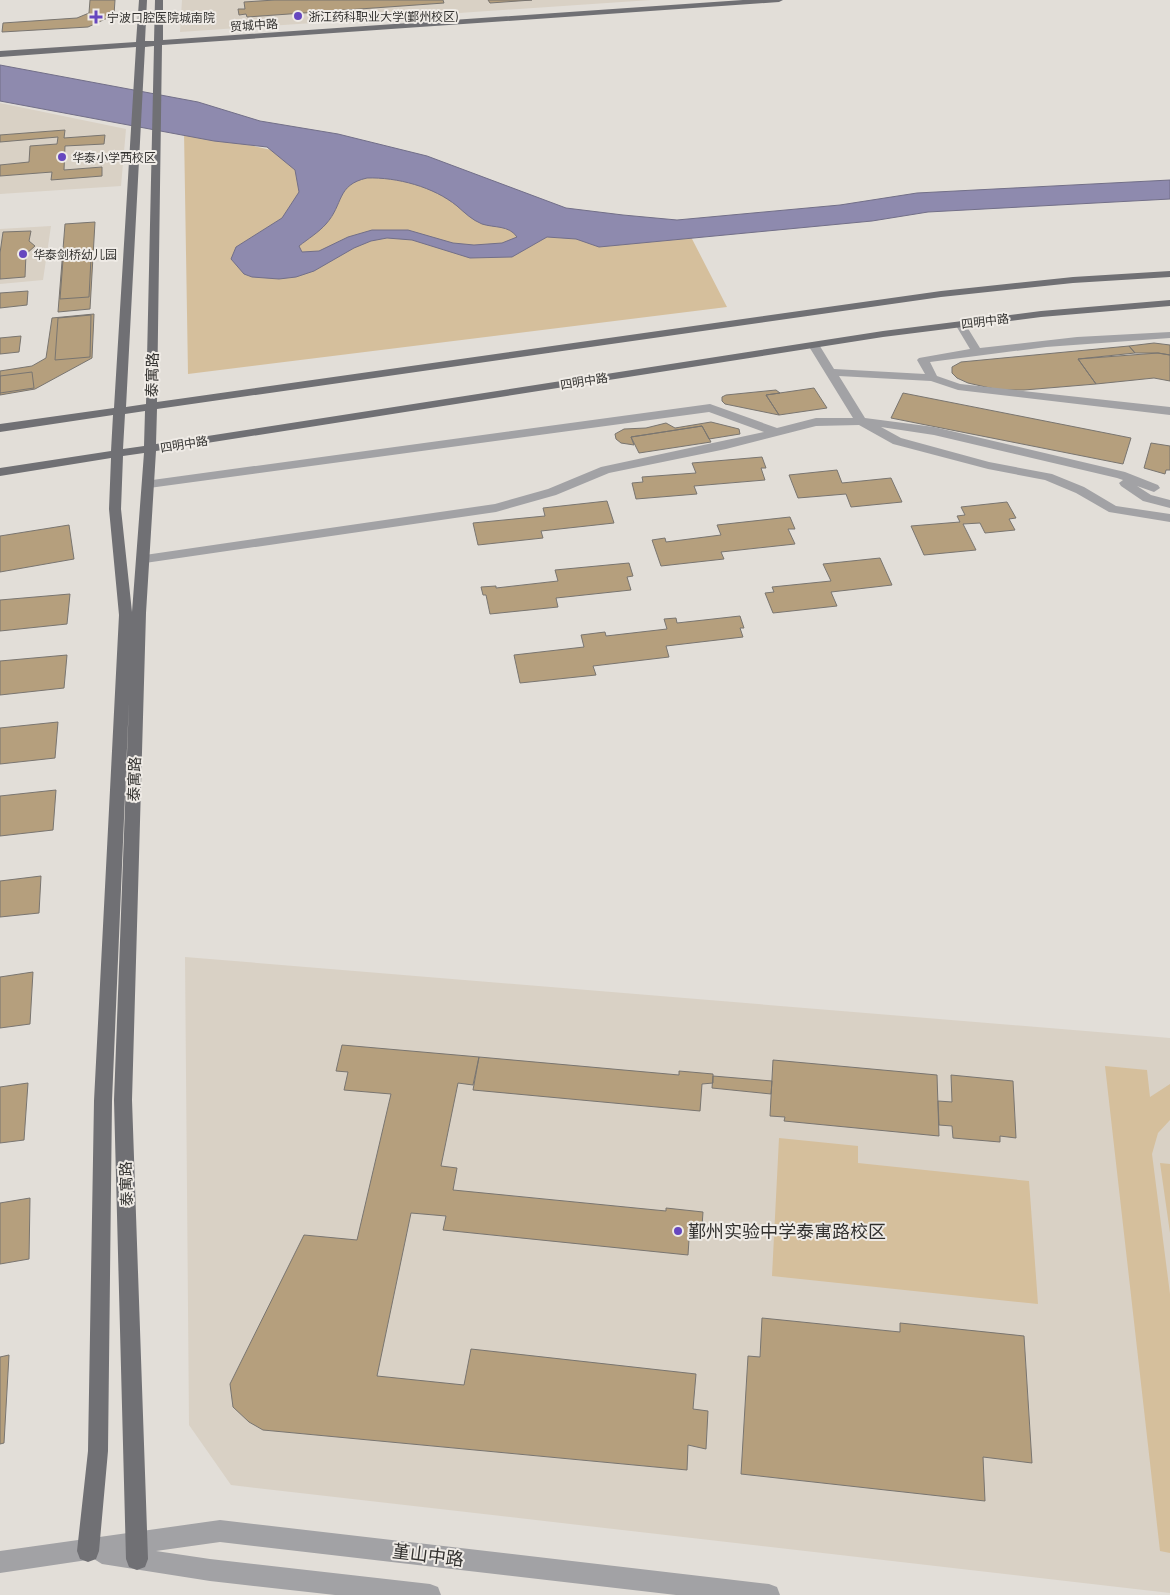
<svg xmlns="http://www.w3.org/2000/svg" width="1170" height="1595" font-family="'Titillium Web','Noto Sans SC',sans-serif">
  <rect width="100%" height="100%" fill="#e2ded8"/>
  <path fill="#d9d1c5" d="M 182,0 L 651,0 L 180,32 Z
    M 0,103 L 126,129 L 121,186 L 0,194 Z
    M 51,226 L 43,280 L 0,284 L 0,229 Z
    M 185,957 L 1170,1038 L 1170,1593 L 231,1485 L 189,1425 Z"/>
  <path fill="#d5bf9c" d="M 184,131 L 401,178 L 690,235 L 727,307 L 188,374 Z
    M 1105,1066 L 1147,1070 L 1150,1097 L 1170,1084 L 1170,1120 L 1158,1133 L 1152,1154 L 1170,1294 L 1170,1553 L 1160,1551 Z
    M 779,1138 L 858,1146 L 858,1163 L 1029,1181 L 1038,1304 L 772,1276 Z
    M 1160,1163 L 1170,1164 L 1170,1233 Z"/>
  <path fill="#8e8aae" stroke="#726f88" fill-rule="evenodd" d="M 0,65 L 198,102 L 260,121 L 338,134 L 427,156 L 566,208 L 623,215 L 677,220 L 840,205 L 917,193 L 1170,180 L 1170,199 L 928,212 L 872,221 L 599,247 L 576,239 L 547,237 L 512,257 L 470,258 L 412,240 L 387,238 L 371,241 L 354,248 L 314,271 L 296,277 L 279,279 L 252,277 L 244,274 L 231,259 L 236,247 L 282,218 L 299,192 L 295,170 L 267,147 L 214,141 L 0,101 ZM 367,178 C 397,177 434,187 457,206 C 465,213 472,220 482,224 C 494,228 509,225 517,237 L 502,243 L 474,245 L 453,243 L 408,230 L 372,230 L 348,237 L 319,251 L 302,252 L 299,246 C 308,239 319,232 326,224 C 344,204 336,185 367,178 Z"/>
  <path fill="#b59f7d" stroke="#797570" d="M 90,0 L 115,0 L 114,15 L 88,27 L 2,32 L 3,23 L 77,18 L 89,13 Z
    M 275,0 L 443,0 L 444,3 L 247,17 L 246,14 L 239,15 L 238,9 L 245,9 L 244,2 Z
    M 488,0 L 532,0 L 490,3 Z
    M 65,130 L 64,138 L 105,135 L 104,144 L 65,146 L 64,170 L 102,167 L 102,176 L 51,180 L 52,172 L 0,176 L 0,165 L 29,162 L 30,146 L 57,144 L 58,137 L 0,142 L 0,135 Z
    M 95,222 L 90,309 L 58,312 L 65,224 Z
    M 31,231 L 29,241 L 35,246 L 26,254 L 25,277 L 0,279 L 0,253 L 3,232 Z
    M 91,258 L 89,297 L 60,299 L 63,260 Z
    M 28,291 L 27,305 L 0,308 L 0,293 Z
    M 94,314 L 92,358 L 35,389 L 0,395 L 0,371 L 32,366 L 46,358 L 52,318 Z
    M 91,315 L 90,357 L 55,360 L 58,318 Z
    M 21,336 L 19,352 L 0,354 L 0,338 Z
    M 1154,343 L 1170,345 L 1170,355 L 1158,353 L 1135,353 L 1129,346 Z
    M 1129,346 L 1135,353 L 1078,359 L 1096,384 L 1024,390 L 999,390 L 968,383 L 957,378 L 952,373 L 952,367 L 961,362 Z
    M 1158,353 L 1170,355 L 1170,381 L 1154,378 L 1096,384 L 1078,359 Z
    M 32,372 L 34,388 L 0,393 L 0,376 Z
    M 814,388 L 827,408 L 779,415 L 766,395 Z
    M 776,390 L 780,393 L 766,395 L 779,415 L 725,404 L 722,401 L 722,397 L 726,395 Z
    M 903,393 L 1131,438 L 1123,464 L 891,418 Z
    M 711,422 L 739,429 L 740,434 L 709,439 L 702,426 L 631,437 L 634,445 L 621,443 L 616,439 L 615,434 L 624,429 L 646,428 L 666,423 L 675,428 Z
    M 702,426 L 711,442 L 639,453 L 631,437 Z
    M 1151,443 L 1170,446 L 1170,470 L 1166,470 L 1165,474 L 1144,468 Z
    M 762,457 L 766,468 L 761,468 L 765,480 L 694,486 L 697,494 L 636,499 L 632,483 L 643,482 L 642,477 L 696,473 L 692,463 Z
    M 837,470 L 842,483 L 891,478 L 902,502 L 851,507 L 846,494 L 798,498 L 789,475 Z
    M 607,501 L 614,523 L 541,531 L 543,538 L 478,545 L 473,523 L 545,516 L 543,508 Z
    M 1007,502 L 1016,518 L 1009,519 L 1015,530 L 985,533 L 980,523 L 963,524 L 976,550 L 924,555 L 911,526 L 960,522 L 957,516 L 965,515 L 961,507 Z
    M 790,517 L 795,529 L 788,529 L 795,544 L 721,552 L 724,559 L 661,566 L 652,540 L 665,538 L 666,542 L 721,535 L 717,525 Z
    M 69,525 L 74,559 L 0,572 L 0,536 Z
    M 880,558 L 892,585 L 831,592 L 837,606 L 773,613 L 765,593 L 774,592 L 772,587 L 831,581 L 823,564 Z
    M 629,563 L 633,576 L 627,577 L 631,590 L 556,598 L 558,607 L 490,614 L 486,595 L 483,595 L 481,587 L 496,586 L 496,588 L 558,581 L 555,570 Z
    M 70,594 L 67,624 L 0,631 L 0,600 Z
    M 740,616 L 744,628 L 740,628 L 743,637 L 666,646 L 669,657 L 593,666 L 596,675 L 520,683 L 514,655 L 584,647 L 581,635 L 605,632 L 606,636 L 667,629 L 664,619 L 676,618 L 677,623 Z
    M 67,655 L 64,688 L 0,695 L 0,661 Z
    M 58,722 L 55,758 L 0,764 L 0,728 Z
    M 56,790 L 53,830 L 0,836 L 0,796 Z
    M 41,876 L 39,913 L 0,917 L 0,881 Z
    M 33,972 L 30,1024 L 0,1028 L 0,977 Z
    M 342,1045 L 479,1057 L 473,1085 L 458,1083 L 441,1166 L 457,1168 L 453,1190 L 666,1211 L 666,1208 L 703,1212 L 702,1226 L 690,1224 L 688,1255 L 443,1230 L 446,1216 L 411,1213 L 377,1376 L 464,1385 L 471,1349 L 696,1374 L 693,1409 L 708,1411 L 706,1449 L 688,1445 L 687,1470 L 263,1430 L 249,1422 L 233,1407 L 230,1384 L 304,1235 L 357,1240 L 391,1094 L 344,1090 L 348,1072 L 336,1071 Z
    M 479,1057 L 679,1075 L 679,1071 L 713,1074 L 713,1083 L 702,1084 L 700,1111 L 473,1090 Z
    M 773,1060 L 937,1075 L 939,1136 L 784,1121 L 785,1117 L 770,1116 Z
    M 951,1075 L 1013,1081 L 1016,1138 L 1000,1136 L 1000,1142 L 953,1138 L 952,1126 L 939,1125 L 938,1101 L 952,1102 Z
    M 713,1076 L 772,1081 L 771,1094 L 712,1088 Z
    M 28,1083 L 24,1140 L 0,1143 L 0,1087 Z
    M 30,1198 L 29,1259 L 0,1264 L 0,1203 Z
    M 762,1318 L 900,1332 L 900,1323 L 1024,1336 L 1032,1463 L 983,1457 L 985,1501 L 741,1474 L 748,1356 L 760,1357 Z
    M 9,1355 L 4,1443 L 0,1444 L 0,1357 Z"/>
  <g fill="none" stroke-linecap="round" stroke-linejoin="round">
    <path fill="#a2a2a5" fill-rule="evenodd" d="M 960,321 L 964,322 L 980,348 L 1077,337 L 1170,332 L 1170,338 L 1046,347 L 930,362 L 937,376 L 960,384 L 1170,407 L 1170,415 L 958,390 L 931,381 L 839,376 L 865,418 L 934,427 L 1125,472 L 1158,485 L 1160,488 L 1154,492 L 1137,486 L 1151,495 L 1170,500 L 1170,508 L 1143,501 L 1121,486 L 1119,483 L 1123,480 L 1117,478 L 934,435 L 881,427 L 901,438 L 989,462 L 1052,474 L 1084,487 L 1116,506 L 1170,514 L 1170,522 L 1109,512 L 1076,493 L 1045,480 L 988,469 L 893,444 L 859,425 L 816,426 L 726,449 L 609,473 L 556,495 L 496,512 L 145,563 L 139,559 L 145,555 L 495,504 L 548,489 L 601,467 L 764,432 L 709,412 L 149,488 L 145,487 L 143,484 L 145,481 L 710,404 L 777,428 L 816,418 L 853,418 L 808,345 L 810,343 L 818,343 L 834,369 L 925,374 L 917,360 L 919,358 L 970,349 L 955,324 Z
      M 220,1520 L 769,1584 L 777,1587 L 780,1595 L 676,1595 L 220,1542 L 156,1551 L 210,1559 L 430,1584 L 438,1587 L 441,1595 L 335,1595 L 210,1581 L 102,1564 L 94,1559 L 0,1573 L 0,1551 Z"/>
    <path fill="#707074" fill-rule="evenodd" d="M 139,0 L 147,0 L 145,41 L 154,41 L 155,0 L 163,0 L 163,40 L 743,0 L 783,0 L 779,2 L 162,45 L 157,402 L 941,291 L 1073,277 L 1170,271 L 1170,277 L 1073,283 L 941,297 L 157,409 L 156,444 L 883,331 L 1041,311 L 1170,300 L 1170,306 L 1041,317 L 883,337 L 156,451 L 146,613 L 132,1100 L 148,1559 L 145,1567 L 137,1570 L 129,1567 L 126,1559 L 114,1100 L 129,701 L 112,1101 L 108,1451 L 99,1551 L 96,1559 L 88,1562 L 80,1559 L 77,1551 L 88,1451 L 94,1101 L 119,615 L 109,509 L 111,458 L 0,476 L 0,468 L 111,451 L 113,415 L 0,432 L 0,424 L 114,408 L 136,47 L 0,57 L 0,51 L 136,42 ZM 154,46 L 146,404 L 126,407 L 145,47 ZM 145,411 L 144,446 L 123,449 L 125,414 ZM 144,453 L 132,612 L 121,509 L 123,456 Z"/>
  </g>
  <g fill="#6647bf" stroke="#efebe6" stroke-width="2">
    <circle cx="298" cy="16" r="5"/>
    <path d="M93.5 9.5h5v5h5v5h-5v5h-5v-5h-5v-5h5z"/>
    <circle cx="62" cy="157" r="5"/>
    <circle cx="23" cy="254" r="5"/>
    <circle cx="678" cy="1231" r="5"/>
  </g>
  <g text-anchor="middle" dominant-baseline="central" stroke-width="4" stroke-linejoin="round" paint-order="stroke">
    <g font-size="12" fill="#32312f" stroke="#efebe6" text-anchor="start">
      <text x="308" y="16">浙江药科职业大学(鄞州校区)</text>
      <text x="107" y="17">宁波口腔医院城南院</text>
      <text x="72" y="157">华泰小学西校区</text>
      <text x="33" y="254">华泰剑桥幼儿园</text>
    </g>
    <g font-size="12" fill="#32312f" stroke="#efebe6">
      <text transform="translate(254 25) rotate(-4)">贸城中路</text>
      <text transform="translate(985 321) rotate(-7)">四明中路</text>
      <text transform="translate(584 381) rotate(-9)">四明中路</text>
      <text transform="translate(184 444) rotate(-9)">四明中路</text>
    </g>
    <g font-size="15" fill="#32312f" stroke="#efebe6">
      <text transform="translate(152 375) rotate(-89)">泰寓路</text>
      <text transform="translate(134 779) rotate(-88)">泰寓路</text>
      <text transform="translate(126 1184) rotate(-92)">泰寓路</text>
    </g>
    <g font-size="18" fill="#32312f" stroke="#efebe6" text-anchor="start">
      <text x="688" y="1231">鄞州实验中学泰寓路校区</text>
    </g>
    <g font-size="18" fill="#32312f" stroke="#efebe6">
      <text transform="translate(428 1555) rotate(7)">堇山中路</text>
    </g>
  </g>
</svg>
